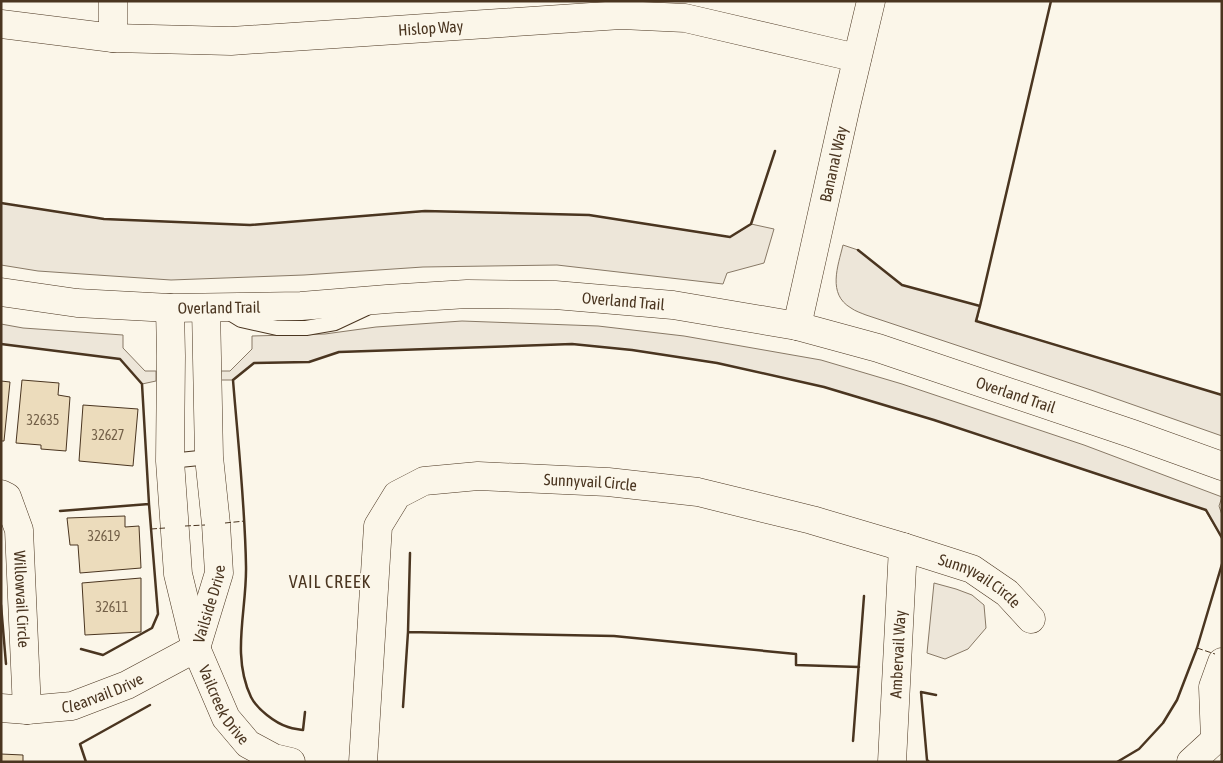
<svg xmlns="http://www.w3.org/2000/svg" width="1223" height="763" font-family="'Asap Condensed',sans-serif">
  <rect width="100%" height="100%" fill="#fbf6e9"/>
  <path fill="#ede6d9" stroke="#887966" d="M 1,203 L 104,219 L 250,225 L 425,211 L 589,215 L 730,237 L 751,224 L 774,229 L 764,263 L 727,273 L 723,284 L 557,265 L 423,267 L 304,275 L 171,280 L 38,271 L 1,265 Z
    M 843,245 L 858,250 L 902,285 L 980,306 L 977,321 L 1222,395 L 1222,436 L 1091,390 L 866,315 C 861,313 855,311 851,308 C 827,294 838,266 843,245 Z
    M 462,321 L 598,326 L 684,336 L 821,360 L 902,384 L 1084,445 L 1222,497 L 1219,506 L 1222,515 L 1222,538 L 1205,510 L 934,420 L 824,387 L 717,363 L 632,350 L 572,344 L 339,352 L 309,362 L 254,363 L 233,380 L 221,380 L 221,371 L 230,371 L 252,349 L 252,336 L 325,334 L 376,327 Z
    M 1,324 L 23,328 L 123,335 L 123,348 L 145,371 L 156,371 L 156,381 L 142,384 L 120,359 L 1,344 Z
    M 934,583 L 956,589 L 972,595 L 984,605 L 986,628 L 968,649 L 945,659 L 927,653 Z"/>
  <path fill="#ecdcbc" stroke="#4a3520" d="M 22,380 L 59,383 L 58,395 L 70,397 L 66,451 L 41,449 L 41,445 L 16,443 Z
    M 1,381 L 10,382 L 4,441 L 1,441 Z
    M 83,405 L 138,409 L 133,466 L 79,461 Z
    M 125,516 L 125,527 L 139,526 L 141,568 L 80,573 L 78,545 L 70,545 L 67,518 Z
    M 141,578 L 141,632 L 85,635 L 82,583 Z
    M 1,754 L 23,755 L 23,762 L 1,762 Z"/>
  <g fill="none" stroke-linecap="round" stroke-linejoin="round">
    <g stroke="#4a3520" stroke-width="16">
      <path id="lane" d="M 228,312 L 241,320 L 277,328 L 306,328 L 335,323 L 367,308
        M 170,461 L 209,457"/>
    </g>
    <g stroke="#4a3520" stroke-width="29">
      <g id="street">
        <path id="s1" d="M 1,24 L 113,38 L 231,41 L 621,15 L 685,18 L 857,58"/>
        <path d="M 113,38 L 113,1"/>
        <path id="s2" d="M 170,308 L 171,356 L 170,461 L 178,574 L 196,648 L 226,718 L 248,744 L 274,758 L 291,762"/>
        <path id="s3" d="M 797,326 L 846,106 L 871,1"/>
        <path id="s4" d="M 1,494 L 7,497 L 19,530 L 27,710"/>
        <path id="s5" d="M 196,648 L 219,573 L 216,524 L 209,457 L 206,308"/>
        <path id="s6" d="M 1,708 L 27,710 L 72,706 L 127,685 L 196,648"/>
        <path d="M 1215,740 L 1213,687 L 1222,662"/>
        <path id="s7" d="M 363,762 L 378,526 L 397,495 L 424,481 L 478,476 L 608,482 L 698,492 L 812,520 L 903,547 L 972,569 L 1007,593 L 1031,619"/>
        <path id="s8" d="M 892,762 L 903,547"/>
        <path d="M 1191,762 L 1215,740 L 1222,733"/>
      </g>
    </g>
    <g stroke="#4a3520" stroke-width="29">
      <g id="secondary">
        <path id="s9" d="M 1,292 L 77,303 L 170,308 L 301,306 L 387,299 L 467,294 L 555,295 L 673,305 L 797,326 L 878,348 L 1133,434 L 1222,466"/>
      </g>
    </g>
    <use href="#lane" stroke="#fbf6e9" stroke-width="14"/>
    <use href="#street" stroke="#fbf6e9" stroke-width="28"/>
    <use href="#secondary" stroke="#fbf6e9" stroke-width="28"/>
    <path stroke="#4a3520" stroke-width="1" stroke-dasharray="6 2.5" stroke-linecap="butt" d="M 225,523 L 245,521
      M 185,526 L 205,525
      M 151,529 L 165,528
      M 1197,648 L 1215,654"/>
    <path stroke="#4a3520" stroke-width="2.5" d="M 1,203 L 104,219 L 250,225 L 425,211 L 589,215 L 730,237 L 751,224 L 775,151
      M 858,250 L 902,285 L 980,306 L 976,321 L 1222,395
      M 980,306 L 1051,1
      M 1,344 L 120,359 L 142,384 L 149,504 L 158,614 L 152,628 L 103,655 L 81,649
      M 60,511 L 149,504
      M 1,605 L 6,664
      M 408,632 L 614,636 L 796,654 L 796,665 L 859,667
      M 403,707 L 408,632 L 410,553
      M 305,712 L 303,730 C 298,729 293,729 288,727 C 275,723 257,709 251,697 C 231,655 247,610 246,566 C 245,504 238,442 233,380 L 254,363 L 309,362 L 339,352 L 572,344 L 632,350 L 717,363 L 824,387 L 934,420 L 1206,510 L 1222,538
      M 853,741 L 864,596
      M 86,762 L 80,744 L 150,705
      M 929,762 L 927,760 L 921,692 L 936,695
      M 1117,762 L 1139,749 L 1163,723 L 1177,700 L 1197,648 L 1222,564"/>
  </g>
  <g text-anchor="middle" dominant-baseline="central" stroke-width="4" stroke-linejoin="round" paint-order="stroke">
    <g font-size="14" fill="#725f47">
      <text x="43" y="420">32635</text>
      <text x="108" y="435">32627</text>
      <text x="104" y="536">32619</text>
      <text x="112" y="607">32611</text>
    </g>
    <g font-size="16" fill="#4a3520" stroke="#fbf6e9">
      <text stroke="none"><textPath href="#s1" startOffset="431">Hislop Way</textPath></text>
      <text stroke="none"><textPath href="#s3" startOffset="166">Bananal Way</textPath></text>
      <text stroke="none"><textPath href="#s9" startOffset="624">Overland Trail</textPath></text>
      <text stroke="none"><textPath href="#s9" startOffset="219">Overland Trail</textPath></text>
      <text stroke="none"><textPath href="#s9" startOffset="1029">Overland Trail</textPath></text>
      <text stroke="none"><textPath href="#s7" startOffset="470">Sunnyvail Circle</textPath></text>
      <text stroke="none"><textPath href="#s7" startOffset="875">Sunnyvail Circle</textPath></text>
      <text stroke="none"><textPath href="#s4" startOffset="111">Willowvail Circle</textPath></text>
      <text stroke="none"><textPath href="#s5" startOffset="46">Vailside Drive</textPath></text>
      <text stroke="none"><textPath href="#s8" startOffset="108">Ambervail Way</textPath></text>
      <text stroke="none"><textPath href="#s6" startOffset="104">Clearvail Drive</textPath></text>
      <text stroke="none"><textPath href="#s2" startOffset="406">Vailcreek Drive</textPath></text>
    </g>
    <g font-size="18" letter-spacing="1" fill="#4a3520" stroke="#fbf6e9">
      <text x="330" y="581">VAIL CREEK</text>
    </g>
  </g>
  <rect width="1223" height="763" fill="none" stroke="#4a3520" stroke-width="5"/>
</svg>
